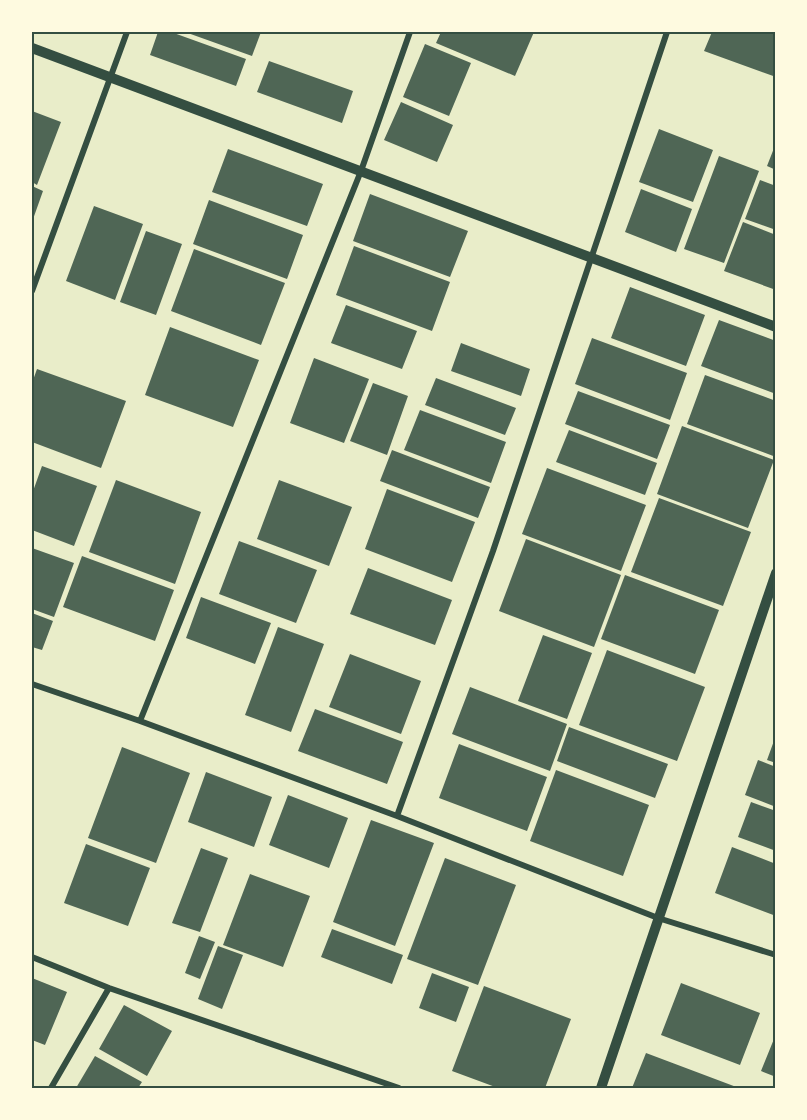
<svg xmlns="http://www.w3.org/2000/svg" width="807" height="1120" font-family="'DejaVu Sans',sans-serif">
  <rect width="100%" height="100%" fill="#e9edc9"/>
  <path fill="#4f6655" d="M 158,32 L 171,32 L 246,59 L 236,86 L 150,55 Z
    M 185,32 L 261,32 L 252,56 Z
    M 441,32 L 534,32 L 515,76 L 436,43 Z
    M 712,32 L 776,32 L 776,77 L 704,51 Z
    M 425,44 L 471,63 L 449,116 L 403,97 Z
    M 269,61 L 353,91 L 342,123 L 257,92 Z
    M 401,102 L 453,125 L 437,162 L 384,140 Z
    M 32,111 L 61,122 L 37,185 L 32,182 Z
    M 659,129 L 713,150 L 693,202 L 639,182 Z
    M 776,143 L 776,170 L 767,166 Z
    M 228,149 L 323,184 L 307,226 L 212,192 Z
    M 719,156 L 759,171 L 724,263 L 684,249 Z
    M 760,180 L 776,186 L 776,230 L 745,219 Z
    M 32,186 L 43,191 L 32,222 Z
    M 641,189 L 692,209 L 676,252 L 625,232 Z
    M 370,194 L 468,231 L 450,277 L 353,241 Z
    M 209,200 L 303,235 L 287,279 L 193,244 Z
    M 94,206 L 143,224 L 115,300 L 66,281 Z
    M 743,222 L 776,235 L 776,290 L 724,271 Z
    M 146,231 L 182,244 L 156,315 L 120,302 Z
    M 354,246 L 450,282 L 432,331 L 336,295 Z
    M 194,249 L 285,283 L 261,345 L 171,311 Z
    M 630,287 L 705,315 L 686,366 L 611,338 Z
    M 346,305 L 417,331 L 402,369 L 331,343 Z
    M 719,320 L 776,341 L 776,394 L 701,366 Z
    M 170,327 L 259,360 L 233,427 L 145,395 Z
    M 592,338 L 687,373 L 670,420 L 575,384 Z
    M 461,343 L 530,369 L 521,396 L 451,371 Z
    M 314,358 L 369,379 L 344,443 L 290,423 Z
    M 37,369 L 126,401 L 101,468 L 32,442 L 32,383 Z
    M 705,375 L 776,401 L 776,457 L 687,424 Z
    M 436,378 L 516,408 L 505,435 L 425,405 Z
    M 373,383 L 408,396 L 387,455 L 350,441 Z
    M 578,391 L 670,425 L 657,459 L 565,424 Z
    M 420,410 L 506,442 L 491,483 L 404,450 Z
    M 682,426 L 774,460 L 748,528 L 657,494 Z
    M 569,430 L 657,463 L 645,495 L 556,462 Z
    M 392,450 L 490,487 L 478,518 L 380,481 Z
    M 42,466 L 97,486 L 74,546 L 32,530 L 32,494 Z
    M 547,468 L 646,505 L 621,571 L 522,534 Z
    M 116,480 L 201,512 L 175,584 L 89,552 Z
    M 279,480 L 352,507 L 329,566 L 257,539 Z
    M 387,489 L 475,522 L 452,582 L 365,549 Z
    M 659,498 L 751,532 L 723,606 L 631,572 Z
    M 526,539 L 621,575 L 594,647 L 499,611 Z
    M 239,541 L 317,570 L 296,623 L 219,594 Z
    M 32,548 L 74,563 L 54,617 L 32,609 Z
    M 82,556 L 174,590 L 155,641 L 63,607 Z
    M 368,568 L 452,600 L 435,645 L 350,614 Z
    M 625,575 L 719,610 L 695,674 L 601,639 Z
    M 201,597 L 271,623 L 255,664 L 186,638 Z
    M 32,613 L 53,621 L 42,650 L 32,647 Z
    M 278,627 L 324,644 L 291,732 L 245,715 Z
    M 543,635 L 592,653 L 567,719 L 518,701 Z
    M 607,650 L 705,687 L 677,761 L 579,725 Z
    M 350,654 L 421,681 L 401,734 L 329,707 Z
    M 470,687 L 567,724 L 550,771 L 452,734 Z
    M 315,709 L 403,742 L 387,784 L 298,751 Z
    M 569,727 L 668,764 L 655,798 L 557,761 Z
    M 775,738 L 776,738 L 776,763 L 767,760 Z
    M 459,744 L 547,777 L 527,831 L 439,798 Z
    M 122,747 L 190,773 L 156,863 L 88,838 Z
    M 758,760 L 776,767 L 776,807 L 745,795 Z
    M 556,770 L 649,805 L 623,876 L 530,841 Z
    M 206,772 L 272,797 L 254,847 L 188,822 Z
    M 288,795 L 348,818 L 329,868 L 269,845 Z
    M 751,802 L 776,811 L 776,851 L 738,837 Z
    M 371,820 L 434,843 L 395,946 L 333,922 Z
    M 86,844 L 150,868 L 128,926 L 64,903 Z
    M 732,847 L 776,864 L 776,916 L 715,893 Z
    M 201,848 L 228,858 L 200,932 L 172,923 Z
    M 445,858 L 516,885 L 478,985 L 407,959 Z
    M 250,874 L 310,896 L 283,967 L 223,945 Z
    M 332,929 L 403,955 L 392,984 L 321,957 Z
    M 199,936 L 215,942 L 200,979 L 185,973 Z
    M 218,946 L 243,955 L 222,1009 L 198,999 Z
    M 432,973 L 469,987 L 456,1022 L 419,1008 Z
    M 32,978 L 67,992 L 45,1045 L 32,1040 Z
    M 681,983 L 760,1013 L 740,1065 L 661,1035 Z
    M 484,986 L 571,1019 L 545,1088 L 498,1088 L 452,1071 Z
    M 124,1005 L 172,1031 L 147,1076 L 99,1049 Z
    M 776,1034 L 776,1077 L 761,1071 Z
    M 646,1053 L 739,1088 L 632,1088 Z
    M 95,1056 L 142,1082 L 138,1088 L 76,1088 Z"/>
  <g fill="none" stroke-linecap="round" stroke-linejoin="round">
    <path stroke="#344e41" stroke-width="6" d="M 32,291 L 127,32
      M 32,684 L 140,721 L 397,816 L 658,918 L 776,955
      M 140,721 L 361,171 L 410,32
      M 397,816 L 493,551 L 667,32
      M 32,957 L 109,988 L 399,1088
      M 51,1088 L 109,988"/>
    <path stroke="#344e41" stroke-width="10" d="M 32,48 L 776,327
      M 601,1088 L 776,573"/>
  </g>
  <rect width="807" height="1120" fill="none" stroke="#fefae0" stroke-width="66"/>
  <rect x="33" y="33" width="741" height="1054" fill="none" stroke="#344e41" stroke-width="2"/>
</svg>
